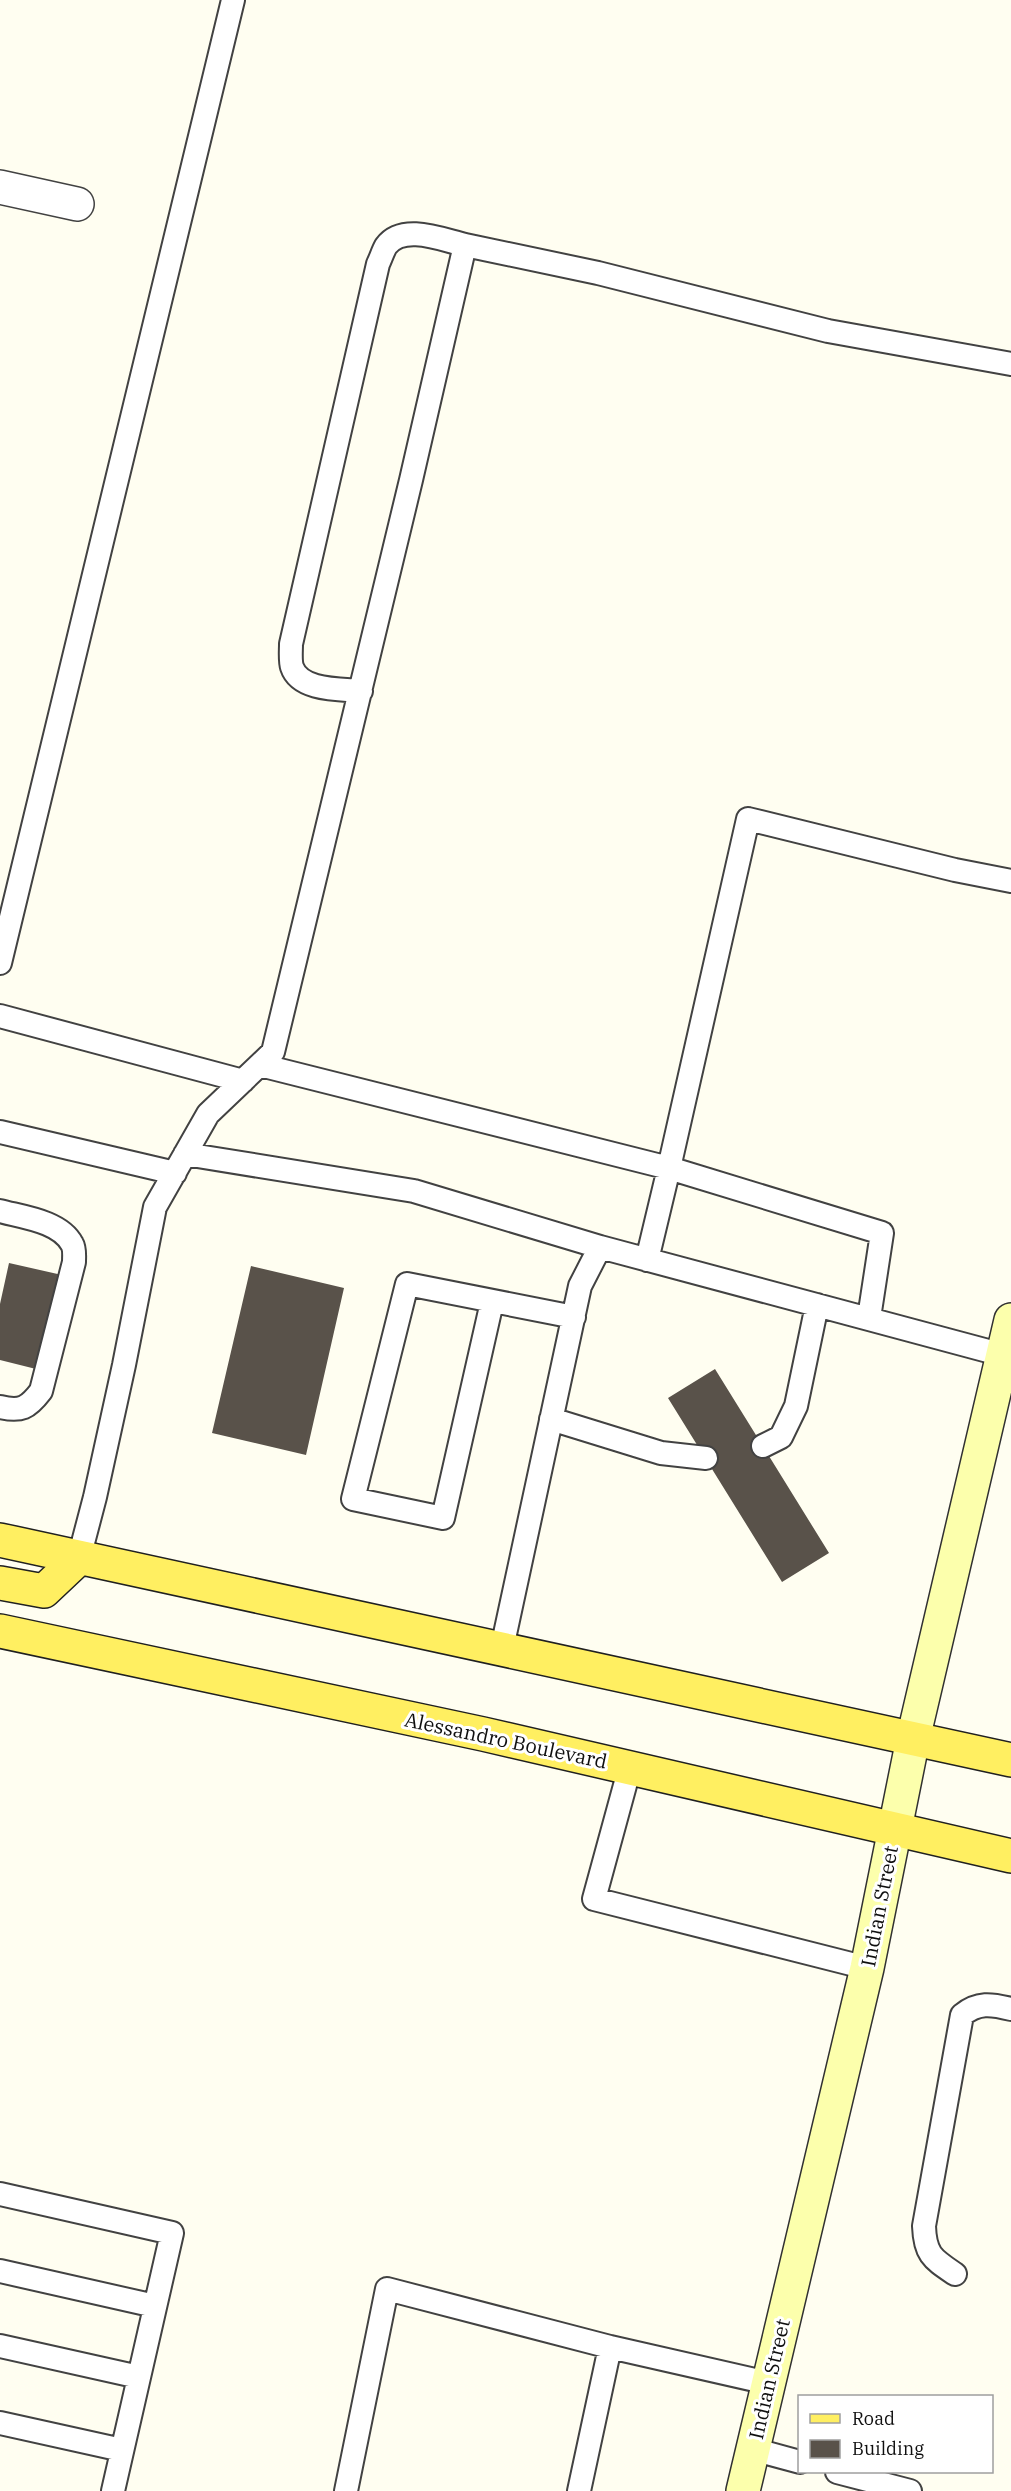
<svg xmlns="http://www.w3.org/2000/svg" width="1011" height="2491" font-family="'IBM Plex Serif',serif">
  <rect width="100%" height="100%" fill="#fffef1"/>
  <path fill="#59524a" d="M 9,1263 L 62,1275 L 40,1370 L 0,1360 L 0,1304 Z
    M 251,1266 L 344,1288 L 306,1455 L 212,1433 Z
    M 715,1369 L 829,1553 L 782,1582 L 668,1398 Z"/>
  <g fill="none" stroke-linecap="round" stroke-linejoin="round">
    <g stroke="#424242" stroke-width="26">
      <path id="service" d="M 361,691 C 340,689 300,691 292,667 C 290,661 291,651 291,644 L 378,264 C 381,258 383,251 386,246 C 403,223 443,240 465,245
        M 0,963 L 233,0
        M 0,1016 L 243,1081
        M 260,1065 L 669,1168 L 647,1260
        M 0,1132 L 175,1173
        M 185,1154 L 414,1191 L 600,1247
        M 0,1211 C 22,1217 60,1221 72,1244 C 75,1249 74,1256 74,1262 L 41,1391 C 28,1408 21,1412 0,1407
        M 492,1302 L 443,1518 L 353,1499 L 407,1284 L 574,1317
        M 869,1318 L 882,1233 L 669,1168 L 748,819 L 955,870 L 1011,881
        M 551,1419 L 661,1453 L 706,1458
        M 763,1446 L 781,1437 L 796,1406 L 817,1305
        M 79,1558 L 95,1497 L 124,1365 L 155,1207 L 208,1114 L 273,1052 L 411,480 L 465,245 L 598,273 L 828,331 L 1011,364
        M 502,1648 L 580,1286 L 600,1247 L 1003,1355
        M 630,1767 L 594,1899 L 867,1968
        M 0,2194 L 172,2233 L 113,2491
        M 0,2271 L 155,2306
        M 955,2274 C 933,2259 925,2255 924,2226 L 962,2015 C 978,2002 991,2004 1011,2009
        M 0,2346 L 139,2377
        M 0,2423 L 122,2450
        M 752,2449 L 800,2462
        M 837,2472 L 910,2491
        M 346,2491 L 387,2289 L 610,2347 L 768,2383
        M 579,2491 L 610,2347"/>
    </g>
    <g stroke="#424242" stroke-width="36">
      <path id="minor" d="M 0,187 L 77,204"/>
    </g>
    <g stroke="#313131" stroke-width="36">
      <path id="secondary" d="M 743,2491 L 867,1968 L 913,1739 L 1011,1320"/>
    </g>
    <g stroke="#202020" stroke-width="36">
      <path id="primary" d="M 0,1540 L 1011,1760
        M 0,1583 L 44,1591 L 79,1558
        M 0,1631 L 483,1734 L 1011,1856"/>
    </g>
    <use href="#service" stroke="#fff" stroke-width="22"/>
    <use href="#minor" stroke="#fff" stroke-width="33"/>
    <use href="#secondary" stroke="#fcffac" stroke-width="33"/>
    <use href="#primary" stroke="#ffef61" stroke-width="33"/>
  </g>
  <g text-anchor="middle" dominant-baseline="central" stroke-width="6" stroke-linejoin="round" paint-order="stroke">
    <g font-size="20" fill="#0f0f0f" stroke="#fff">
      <text transform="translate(506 1740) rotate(12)">Alessandro Boulevard</text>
      <text transform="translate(879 1906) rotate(-79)">Indian Street</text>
      <text transform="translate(769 2379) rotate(-77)">Indian Street</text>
    </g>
  </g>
  <rect x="798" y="2395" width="195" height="78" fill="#ffffff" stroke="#9f9f9f" stroke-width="1.5"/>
  <rect x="810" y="2414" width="30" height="9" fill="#ffef61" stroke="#9f9f9f" stroke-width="1.5"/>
  <text x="852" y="2425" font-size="18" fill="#0f0f0f">Road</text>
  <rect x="810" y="2440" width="30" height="18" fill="#59524a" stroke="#9f9f9f" stroke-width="1.5"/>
  <text x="852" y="2455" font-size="18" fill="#0f0f0f">Building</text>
</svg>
